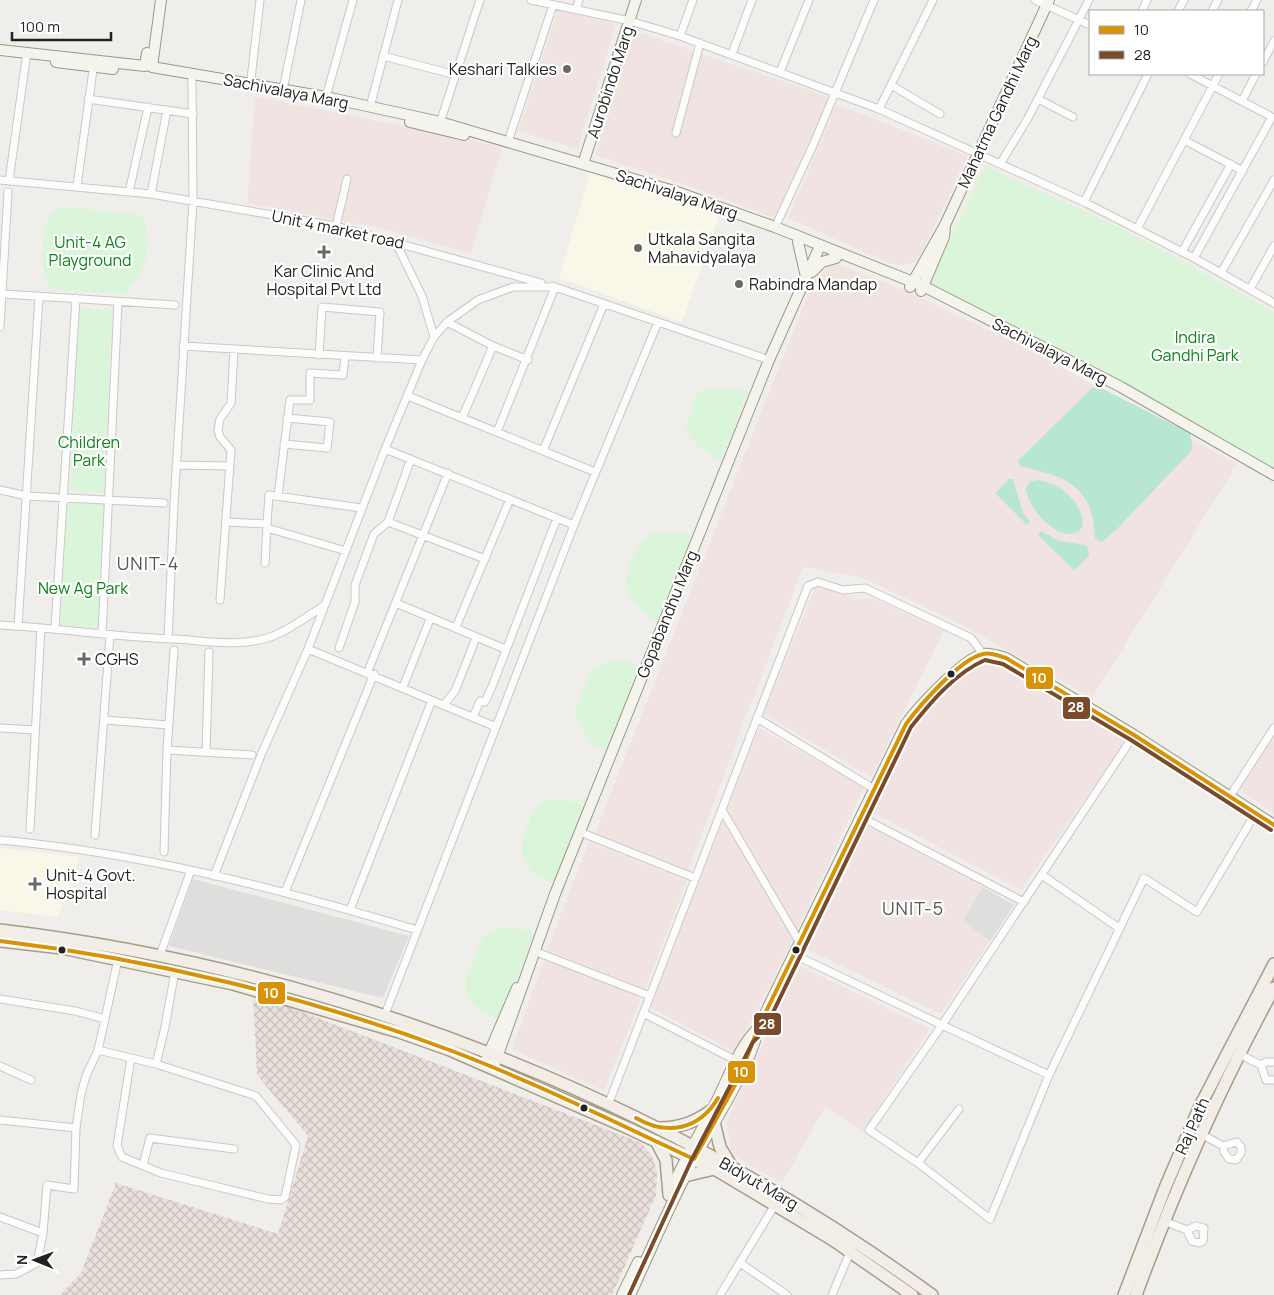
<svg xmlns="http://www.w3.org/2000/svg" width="1274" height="1295" font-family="Manrope,sans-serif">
  <defs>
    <pattern id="military-cross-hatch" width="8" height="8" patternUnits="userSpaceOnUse" patternTransform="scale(1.25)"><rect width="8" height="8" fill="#eae0db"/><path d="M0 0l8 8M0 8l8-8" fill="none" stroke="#c8c0bc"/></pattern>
  </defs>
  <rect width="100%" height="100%" fill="#f0eeeb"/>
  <path fill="#dfdedc" d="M 193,879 L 409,936 L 383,998 L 169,946 Z"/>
  <path fill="#f1e3e1" d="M 558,10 L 616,24 L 578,149 L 518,131 Z
    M 634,31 L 829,97 L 814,136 L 774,218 L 694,188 L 595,155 Z
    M 255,96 L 472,140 L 502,148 L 471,254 L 384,229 L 247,203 Z
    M 837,104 L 968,156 L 919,258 L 913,263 L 901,265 L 889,263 L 788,218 Z
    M 837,264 L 906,291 L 1018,344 L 1237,464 L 1092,698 L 962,625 L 863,578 L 803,567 L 688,870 L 595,833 L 813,282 L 827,268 Z
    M 816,585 L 859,599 L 873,598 L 944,631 L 871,777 L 764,714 Z
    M 981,663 L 996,666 L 1127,739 L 1021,890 L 872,812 L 910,728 L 918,716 L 967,672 Z
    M 1274,723 L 1274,814 L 1234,786 Z
    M 759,728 L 864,787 L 788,950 L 735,1052 L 650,1007 Z
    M 867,826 L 983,887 L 963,921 L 990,941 L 941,1014 L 807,949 Z
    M 589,842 L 687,881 L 645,989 L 547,950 Z
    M 545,958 L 637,995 L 640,1001 L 604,1091 L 512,1049 Z
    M 800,966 L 930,1029 L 863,1131 L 825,1107 L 782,1183 L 732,1155 L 726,1122 Z"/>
  <path fill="#f8f7e8" d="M 590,173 L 663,195 L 719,217 L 682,322 L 559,278 Z
    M 0,848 L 80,857 L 58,917 L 0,910 Z"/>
  <path fill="#dededc" d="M 983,887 L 1014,905 L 990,941 L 963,921 Z"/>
  <path fill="url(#military-cross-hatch)" d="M 253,993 L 642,1143 L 652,1156 L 657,1171 L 656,1195 L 612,1295 L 60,1295 L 81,1273 L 116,1183 L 278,1234 L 308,1136 L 257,1075 Z"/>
  <path fill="#daf5da" d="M 985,166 L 1129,232 L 1274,312 L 1274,469 L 1105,374 L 930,283 Z
    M 64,207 L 142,215 C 150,232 149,256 140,274 C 136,281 130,286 126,294 L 58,290 C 54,289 51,288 48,284 C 40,272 41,227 50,215 C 54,210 58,209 64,207 Z
    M 79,309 L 112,310 L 104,493 L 70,491 Z
    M 705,389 L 735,389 L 748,392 L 721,460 C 707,455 690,441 686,427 L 697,393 Z
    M 67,502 L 107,504 L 101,628 L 61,625 Z
    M 656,533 L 679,533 L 694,537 L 660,622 C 645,616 627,598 625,581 C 628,566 639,536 656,533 Z
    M 622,661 L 640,665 L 607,752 L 589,742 L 578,721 L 575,709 L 591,671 L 604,663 Z
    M 566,800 L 586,805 L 554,884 L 534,874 L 522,854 L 521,843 L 535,807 L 544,801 Z
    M 498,929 L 522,929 L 534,934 L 501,1020 C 484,1013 464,1004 465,982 L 484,935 Z"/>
  <path fill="#b7e6d2" d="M 1097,386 L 1190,433 L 1193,449 L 1118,528 L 1102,542 L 1095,538 C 1093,484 1065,477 1020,466 L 1018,461 L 1092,388 Z
    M 1009,479 L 1013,479 L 1023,513 L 1030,521 L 1027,525 L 995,493 Z
    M 1037,480 C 1058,483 1077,497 1082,517 C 1083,522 1083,528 1079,531 C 1060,545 1026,507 1026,488 L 1030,482 Z
    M 1041,531 L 1059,541 L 1085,545 L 1088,548 L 1089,556 L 1074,570 L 1038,535 Z"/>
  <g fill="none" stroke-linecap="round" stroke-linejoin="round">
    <g stroke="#c9c8c7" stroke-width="9">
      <path id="street" d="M 531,0 L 630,21 L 680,36 L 879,109 L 1084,202 L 1194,258 L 1274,303
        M 1035,0 L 1090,25
        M 576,10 L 579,0
        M 1142,11 L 1147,0
        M 1178,11 L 1184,0
        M 1212,11 L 1218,0
        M 1251,11 L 1257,0
        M 680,36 L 693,0
        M 732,54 L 752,0
        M 383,56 L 456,75
        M 1263,62 L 1274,41
        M 780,72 L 809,0
        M 1190,74 L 1272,117 L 1194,258
        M 891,85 L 940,114
        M 250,88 L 260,0
        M 283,90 L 301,0
        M 326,97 L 353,0
        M 88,99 L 193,114
        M 1038,99 L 1073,117
        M 1242,101 L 1256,74
        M 370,107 L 398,0
        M 879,109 L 933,0
        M 439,126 L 480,0
        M 676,133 L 700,43
        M 1184,140 L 1243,171
        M 508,142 L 553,5
        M 1000,164 L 1027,120 L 1089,0
        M 0,180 L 151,194 L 336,226 L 541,283
        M 9,181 L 27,52
        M 77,186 L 94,63
        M 129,192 L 148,107
        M 151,194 L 167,110
        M 1084,202 L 1148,74
        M 778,221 L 814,143 L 874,0
        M 336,226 L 347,179
        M 1137,229 L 1219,74
        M 395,241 L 422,296 L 434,337
        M 1182,252 L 1231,164
        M 1221,273 L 1274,180
        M 552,286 L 658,322
        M 1250,289 L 1274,246
        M 3,294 L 175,305
        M 447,322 L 493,346 L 462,418
        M 0,327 L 8,192
        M 183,346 L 422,360
        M 493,346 L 528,360
        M 319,355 L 322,307 L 380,312 L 377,358
        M 408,396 L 595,472
        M 284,444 L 327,448 L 330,422 L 287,418
        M 385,449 L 574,525
        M 543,451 L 604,304
        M 176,465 L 229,466
        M 0,490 L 27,496 L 164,503
        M 278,496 L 290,400 L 310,400 L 310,373 L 343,375 L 345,357
        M 226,522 L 267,524 L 269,495 L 361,508
        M 388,522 L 485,559
        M 267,528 L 346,551
        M 265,563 L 267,525
        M 220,600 L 231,450 L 220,437 L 218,430 L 220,419 L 231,403 L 234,350
        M 396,603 L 505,649
        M 0,625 C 58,628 116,637 175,639 C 210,641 246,649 280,633 C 296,625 311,614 325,605
        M 18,626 L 39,296
        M 456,627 L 510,499
        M 55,628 L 76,298
        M 102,634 L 118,303
        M 168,639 L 174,504 L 193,201 L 192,80
        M 339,648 L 355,602 L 355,585 L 374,534 L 388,522 L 411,459
        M 308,649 L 496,727
        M 368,671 L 448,473
        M 403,687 L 430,619
        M 444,705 L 455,691 L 476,638
        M 473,717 L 480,701 L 485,702 L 493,684 L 557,518
        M 757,718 L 874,789
        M 105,720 L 168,725
        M 0,728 L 35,730
        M 167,750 L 252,755
        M 206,752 L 209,652
        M 1230,796 L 1274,728
        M 722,810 L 800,943
        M 861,817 L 1024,902
        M 30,829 L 41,628
        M 580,832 L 695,878
        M 95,835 L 110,635
        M 0,840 C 142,853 280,889 417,930
        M 164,852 L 167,750 L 174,650
        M 1042,875 L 1119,928
        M 214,876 L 261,755 L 308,649 L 385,449 L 422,360 L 434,337 L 447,322 L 478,300 L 513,287 L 555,287 L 497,432
        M 285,892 L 374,674
        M 350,910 L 432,700
        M 534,951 L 650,996 L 608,1105
        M 160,955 L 191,870
        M 795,955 L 942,1025 L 869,1130 L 918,1163 L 990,1219 L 1049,1075 L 1144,878 L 1197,912 L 1255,814
        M 650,996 L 808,586 L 818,582 L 843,590 L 865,588 L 971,638 L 983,654
        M 0,999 L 75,1011 L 105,1019 L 118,959
        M 643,1013 L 737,1061
        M 384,1017 L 574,525 L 658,322 L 769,360
        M 98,1050 L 156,1064 L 165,1027 L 175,971
        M 1239,1054 L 1261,1065
        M 131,1058 L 117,1146 L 122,1157 L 161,1173 L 268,1199 L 281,1200 L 285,1197 L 296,1145 L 256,1096 L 156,1064
        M 1261,1065 L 1266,1080 L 1274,1080
        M 1261,1065 L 1266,1062 L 1274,1062
        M 0,1066 L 31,1080
        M 1049,1075 L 942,1025 L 1134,735
        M 0,1120 L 76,1128
        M 1201,1134 L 1223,1146 L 1237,1142 L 1241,1147 L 1241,1153 L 1236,1160 L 1229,1159 L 1224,1152 L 1223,1146
        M 918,1163 L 959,1109
        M 143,1165 L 150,1138 L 234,1149
        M 0,1217 L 43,1233
        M 1164,1221 L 1187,1230 L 1196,1226 L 1204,1228 L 1203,1241 L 1199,1243 L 1192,1241 L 1187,1230
        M 740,1263 L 787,1295
        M 0,1275 L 16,1274 L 37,1263 L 43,1233 L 47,1185 L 74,1189 L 76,1128 L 81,1094 L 86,1076 L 98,1050 L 105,1019
        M 720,1295 L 775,1205
        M 832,1295 L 850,1252"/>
    </g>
    <g stroke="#999a82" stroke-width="12">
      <path id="secondary" d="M 161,0 L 152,67 L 326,97 L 440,122 L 674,191 L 775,227 L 923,286 L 1121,387 L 1274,475
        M 0,50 L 145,66 L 147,53
        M 56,62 L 113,69
        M 410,122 L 464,135
        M 583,164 L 636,0
        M 798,242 L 806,277
        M 812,272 L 822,262 L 836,258
        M 910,287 L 945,225 L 1049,0
        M 921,291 L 944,237 L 945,226
        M 486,1060 L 517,988
        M 495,1063 L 555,894 L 769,360 L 820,246
        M 674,1183 C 686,1157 700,1133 713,1108 C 727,1082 737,1049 758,1028
        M 622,1295 L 638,1262
        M 630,1295 C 651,1250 670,1204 693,1161 C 711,1127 753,1063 758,1028 L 906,724 C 918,707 963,659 983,654 C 990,653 999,656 1006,658 L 1134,735 L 1274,825"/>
    </g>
    <g stroke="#a79c86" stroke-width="14">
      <path id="primary" d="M 0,930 C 334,970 660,1097 932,1295
        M 0,941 L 62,948 L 233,984 L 399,1032 L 450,1050 L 628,1128 L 718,1171 L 833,1240 L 912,1295
        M 714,1122 L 720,1147 L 730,1164
        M 659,1128 C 680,1128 695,1122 712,1110
        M 656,1141 L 666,1160 L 669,1195
        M 685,1176 L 714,1169
        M 1124,1295 L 1165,1188 L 1200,1106 L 1274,964
        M 1136,1295 C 1175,1189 1220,1087 1274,988"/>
    </g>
    <use href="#street" stroke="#fdfcfc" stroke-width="7"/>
    <use href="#secondary" stroke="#f4f4ed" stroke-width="10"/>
    <use href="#primary" stroke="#f3ede7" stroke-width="11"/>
    <g stroke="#fff" stroke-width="8">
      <path id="bus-1" d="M 0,941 C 151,959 309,997 452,1051 C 534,1082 614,1122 694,1159 L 740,1076 L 758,1028 L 906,724 C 920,705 960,659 983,654 C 990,652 999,656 1006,658 L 1134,735 L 1274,825
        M 636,1118 C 667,1136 699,1130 718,1098"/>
    </g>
    <g stroke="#fff" stroke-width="8">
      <path id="bus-2" d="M 629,1295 L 692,1159 L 753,1042 L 764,1031 L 911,727 C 930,703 955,673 985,660 L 1003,664 L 1131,740 L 1271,830"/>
    </g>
    <use href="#bus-1" stroke="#d79205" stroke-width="4"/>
    <use href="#bus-2" stroke="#7a4b2a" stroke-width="4"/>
  </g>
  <g fill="#6a6968" stroke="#fff" stroke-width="2">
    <circle cx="567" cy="69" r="5"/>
    <circle cx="638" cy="248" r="5"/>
    <path d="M321.5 244.5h5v5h5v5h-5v5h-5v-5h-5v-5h5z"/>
    <circle cx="739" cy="284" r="5"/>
    <path d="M81.5 651.5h5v5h5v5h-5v5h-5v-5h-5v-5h5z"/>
    <path d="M32.5 876.5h5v5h5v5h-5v5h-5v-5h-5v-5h5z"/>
  </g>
  <g fill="#222" stroke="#fff" stroke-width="2">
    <circle cx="951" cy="674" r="4.5"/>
    <circle cx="62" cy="950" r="4.5"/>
    <circle cx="796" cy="950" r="4.5"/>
    <circle cx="584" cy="1108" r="4.5"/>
  </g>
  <g text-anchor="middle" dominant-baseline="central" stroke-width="4.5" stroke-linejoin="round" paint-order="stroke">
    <g font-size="16" fill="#222" stroke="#fff" text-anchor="start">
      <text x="557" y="69" text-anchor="end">Keshari Talkies</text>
      <text x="648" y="239">Utkala Sangita<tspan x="648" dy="18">Mahavidyalaya</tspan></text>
      <text x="324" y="271" text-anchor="middle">Kar Clinic And<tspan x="324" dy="18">Hospital Pvt Ltd</tspan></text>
      <text x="749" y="284">Rabindra Mandap</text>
      <text x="95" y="659">CGHS</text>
      <text x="46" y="875">Unit-4 Govt.<tspan x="46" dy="18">Hospital</tspan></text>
    </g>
    <g font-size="16" fill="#222" stroke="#fff">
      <text transform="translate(610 82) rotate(-72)">Aurobindo Marg</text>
      <text transform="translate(286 91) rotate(11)">Sachivalaya Marg</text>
      <text transform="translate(997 112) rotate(-65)">Mahatma Gandhi Marg</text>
      <text transform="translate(677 194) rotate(18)">Sachivalaya Marg</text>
      <text transform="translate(338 229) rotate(12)">Unit 4 market road</text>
      <text transform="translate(1050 351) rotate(27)">Sachivalaya Marg</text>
      <text transform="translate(667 614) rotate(-68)">Gopabandhu Marg</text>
      <text transform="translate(1192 1126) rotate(-66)">Raj Path</text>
      <text transform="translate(759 1183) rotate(30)">Bidyut Marg</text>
    </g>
    <g font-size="16" fill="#0c8416" stroke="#fff">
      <text x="90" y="242">Unit-4 AG<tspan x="90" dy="18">Playground</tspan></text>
      <text x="1195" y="337">Indira<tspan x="1195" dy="18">Gandhi Park</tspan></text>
      <text x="89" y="442">Children<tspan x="89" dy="18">Park</tspan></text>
      <text x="83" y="588">New Ag Park</text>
    </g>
    <g font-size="18" letter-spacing="1" fill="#555" stroke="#fff">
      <text x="148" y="563">UNIT-4</text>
      <text x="913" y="908">UNIT-5</text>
    </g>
  </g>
  <g stroke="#fff" stroke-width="2">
    <rect x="1025" y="666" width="29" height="24" rx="5" fill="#d79205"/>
    <rect x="1062" y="696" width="29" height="24" rx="5" fill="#7a4b2a"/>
    <rect x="257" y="981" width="29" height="24" rx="5" fill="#d79205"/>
    <rect x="753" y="1012" width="29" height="24" rx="5" fill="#7a4b2a"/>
    <rect x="727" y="1060" width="29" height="24" rx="5" fill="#d79205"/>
  </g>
  <g font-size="14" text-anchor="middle" font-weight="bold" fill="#fff">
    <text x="1039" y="683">10</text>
    <text x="1076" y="712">28</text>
    <text x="271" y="998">10</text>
    <text x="767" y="1029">28</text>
    <text x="741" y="1077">10</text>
  </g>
  <rect x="1089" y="10" width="175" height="65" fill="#ffffff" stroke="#a7a7a7"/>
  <rect x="1099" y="26" width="25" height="8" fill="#d79205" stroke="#a7a7a7"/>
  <text x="1134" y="35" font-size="15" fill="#222222">10</text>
  <rect x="1099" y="51" width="25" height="8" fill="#7a4b2a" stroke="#a7a7a7"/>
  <text x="1134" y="60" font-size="15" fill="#222222">28</text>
  <g transform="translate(35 1260) rotate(271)" stroke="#ffffff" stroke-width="4" paint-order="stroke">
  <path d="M0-4L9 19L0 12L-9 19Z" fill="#222222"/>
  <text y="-8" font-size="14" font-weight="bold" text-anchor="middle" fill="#222222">N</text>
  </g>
  <path d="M12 32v8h99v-8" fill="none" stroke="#222222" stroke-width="2.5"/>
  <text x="20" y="32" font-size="15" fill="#222222" stroke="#ffffff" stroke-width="4" paint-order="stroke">100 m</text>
</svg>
